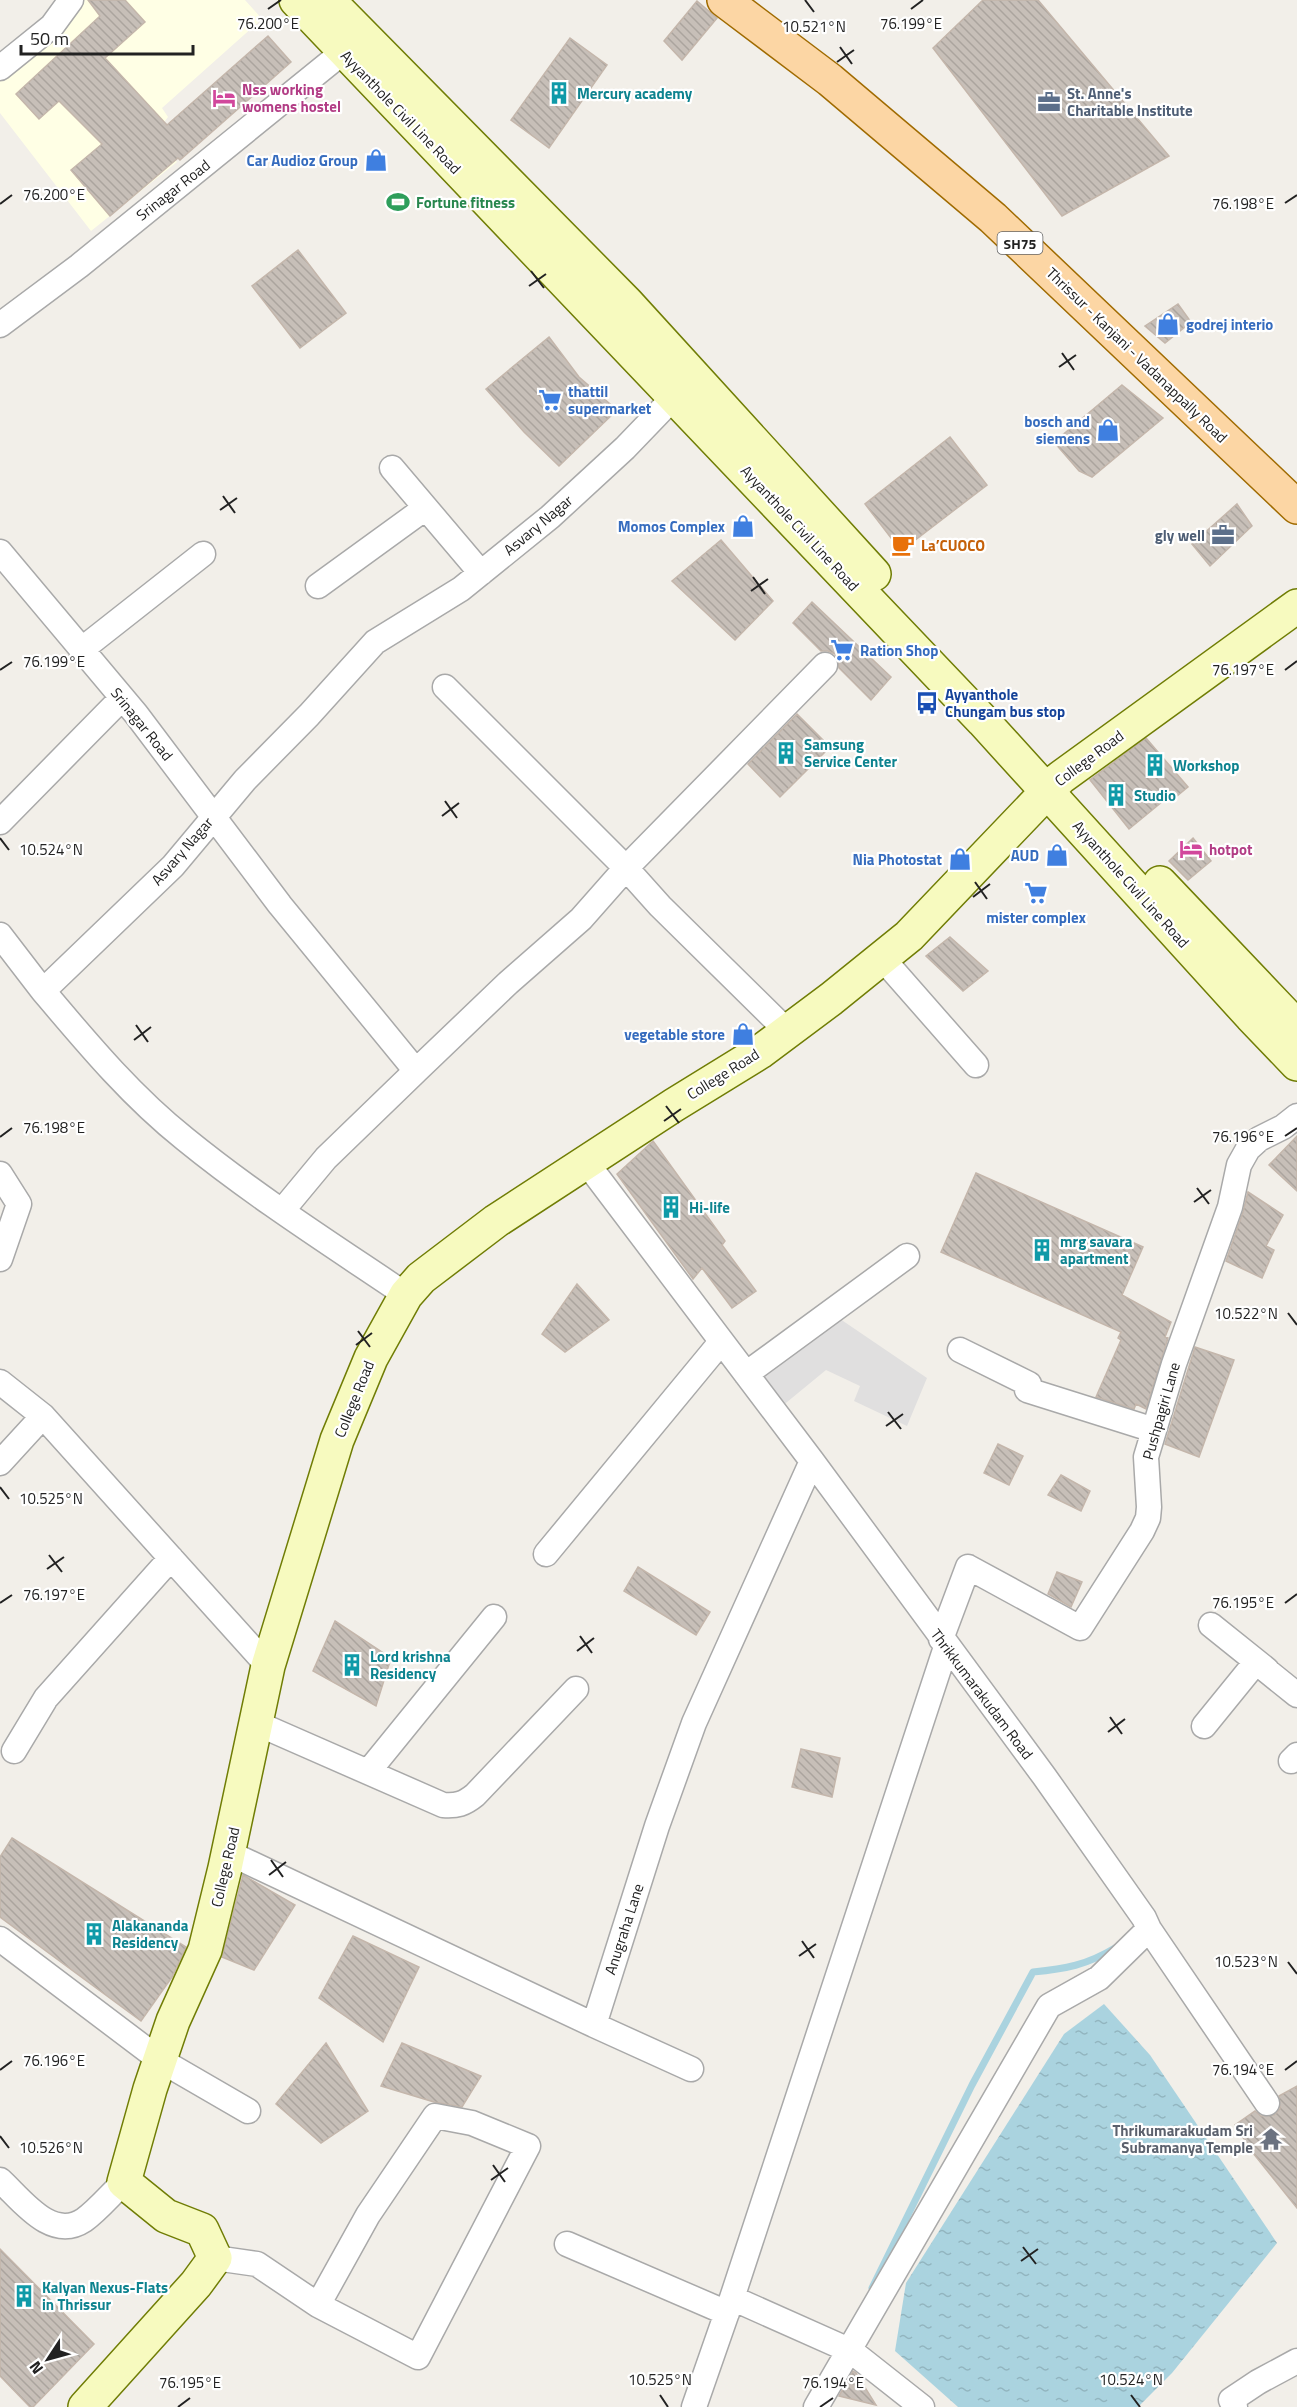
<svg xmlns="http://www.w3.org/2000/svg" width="1297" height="2407" font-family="'Titillium Web',sans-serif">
  <defs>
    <pattern id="water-ripples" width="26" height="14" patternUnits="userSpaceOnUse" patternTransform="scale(1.5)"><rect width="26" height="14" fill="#aad3df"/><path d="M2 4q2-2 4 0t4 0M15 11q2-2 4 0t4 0" fill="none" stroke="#92b5bf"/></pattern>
    <pattern id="building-back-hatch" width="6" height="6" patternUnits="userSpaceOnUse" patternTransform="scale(1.5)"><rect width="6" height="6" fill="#c7bfb8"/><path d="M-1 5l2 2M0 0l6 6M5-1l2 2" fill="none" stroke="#aba49e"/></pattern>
  </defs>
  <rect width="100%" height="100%" fill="#f2efe9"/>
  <path fill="#e0dfdf" d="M 821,1306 L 927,1378 L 907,1426 L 854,1401 L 860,1386 L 826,1370 L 781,1407 L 755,1376 Z"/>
  <path fill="#ffffe5" d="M 76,0 L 245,0 L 262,19 L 162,108 L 168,117 L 156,133 L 177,162 L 91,231 L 0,113 L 0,75 Z"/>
  <path fill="url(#water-ripples)" d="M 1104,2004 L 1150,2055 L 1277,2243 L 1172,2373 L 1138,2407 L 958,2407 L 895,2351 L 906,2283 L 1064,2034 Z"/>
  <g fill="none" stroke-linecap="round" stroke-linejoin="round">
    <path stroke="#aad3df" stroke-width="7" d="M 872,2288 L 972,2085 L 1033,1972 C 1065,1969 1087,1965 1115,1948"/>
  </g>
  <path fill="url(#building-back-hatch)" stroke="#c4b6ab" stroke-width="1.5" d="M 88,0 L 125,0 L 145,22 L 105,58 L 167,125 L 268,36 L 291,62 L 180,160 L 178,158 L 110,216 L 71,170 L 102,144 L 59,101 L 39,119 L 16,94 L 100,16 Z
    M 983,0 L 1038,0 L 1169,156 L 1062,216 L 933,48 Z
    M 697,1 L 717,18 L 682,60 L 664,41 Z
    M 570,38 L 607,65 L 549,148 L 511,120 Z
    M 298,250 L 346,313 L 300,348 L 252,286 Z
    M 1178,304 L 1191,322 L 1165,343 L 1145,326 Z
    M 549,337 L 579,377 L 617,410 L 559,466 L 524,432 L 486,389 Z
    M 1122,385 L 1163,418 L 1092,477 L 1079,471 L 1054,442 Z
    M 950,437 L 987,485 L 901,551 L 865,504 Z
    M 1237,504 L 1252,526 L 1210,566 L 1192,544 Z
    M 721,540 L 773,601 L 735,640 L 672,581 Z
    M 812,602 L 891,677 L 871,700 L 839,668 L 838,661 L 835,654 L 828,651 L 821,651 L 793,623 Z
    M 797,714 L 830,747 L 780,797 L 748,764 Z
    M 1146,738 L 1188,787 L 1171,801 L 1168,797 L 1129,829 L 1090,780 Z
    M 1193,838 L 1211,861 L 1188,880 L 1169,861 Z
    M 950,937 L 988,971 L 963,991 L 926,956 Z
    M 1297,1136 L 1297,1191 L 1269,1165 Z
    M 653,1141 L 725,1241 L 722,1245 L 756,1291 L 732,1308 L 702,1268 L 693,1279 L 617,1174 Z
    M 976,1173 L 1143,1247 L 1122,1295 L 1171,1322 L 1165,1337 L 1168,1338 L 1146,1409 L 1136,1404 L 1134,1409 L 1096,1397 L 1121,1340 L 1118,1338 L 1121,1332 L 941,1252 Z
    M 1248,1192 L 1283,1215 L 1266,1246 L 1274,1250 L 1262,1278 L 1226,1261 L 1243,1212 Z
    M 577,1284 L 609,1320 L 565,1352 L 542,1334 Z
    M 1195,1347 L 1234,1360 L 1199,1457 L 1165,1444 Z
    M 998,1444 L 1023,1456 L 1009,1485 L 984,1473 Z
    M 1061,1475 L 1090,1491 L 1081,1511 L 1048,1495 Z
    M 638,1567 L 710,1612 L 696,1635 L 624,1591 Z
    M 1057,1572 L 1082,1582 L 1071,1607 L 1048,1594 Z
    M 335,1621 L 391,1658 L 376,1706 L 313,1671 Z
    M 801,1749 L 840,1758 L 832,1797 L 792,1787 Z
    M 12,1838 L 186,1947 L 172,1977 L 141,2021 L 0,1917 L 0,1857 Z
    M 243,1875 L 295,1905 L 254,1970 L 222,1957 Z
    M 353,1936 L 419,1967 L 383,2042 L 319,1998 Z
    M 326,2043 L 368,2111 L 321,2143 L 276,2104 Z
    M 402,2043 L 481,2076 L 462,2107 L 434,2102 L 381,2086 Z
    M 1297,2086 L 1297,2208 L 1253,2153 L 1235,2125 L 1255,2111 L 1261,2116 L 1274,2115 L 1280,2109 L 1279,2096 Z
    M 0,2249 L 94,2344 L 33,2407 L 30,2407 L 0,2376 Z
    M 853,2371 L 856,2373 L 876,2405 L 839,2396 Z"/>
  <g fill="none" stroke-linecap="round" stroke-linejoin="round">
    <g stroke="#a9a9a9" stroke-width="27">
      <path id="street" d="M 0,68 L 52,26 L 71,0
        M 0,325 L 79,266 L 343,52
        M 392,468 L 481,573
        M 0,552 L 136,714 L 280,905 L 416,1071 L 508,983 L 581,919 L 626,868 L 825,665
        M 318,586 L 424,509
        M 81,650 L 203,554
        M 445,687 L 626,868 L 660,906 L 788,1032
        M 0,822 L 122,698
        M 0,935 L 43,991
        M 882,958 L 976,1065
        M 586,1162 L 812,1461 L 1044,1776 L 1144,1918 L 1149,1929 L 1267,2103
        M 0,1174 L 19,1204 L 0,1259
        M 282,1211 L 326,1158 L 416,1071
        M 406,1295 C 332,1245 255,1196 185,1139 C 131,1096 87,1043 43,991 L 173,866 L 245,780 L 309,715 L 375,642 L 461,589 L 550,517 L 625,448 L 675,396
        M 960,1350 L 1029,1384 L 1027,1390 L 1154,1430
        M 746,1374 L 907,1256
        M 0,1382 L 43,1416 L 268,1666
        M 0,1463 L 43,1416
        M 546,1554 L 721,1342
        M 1211,1625 L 1267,1670
        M 941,1639 L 968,1567 L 1080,1628 L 1142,1531 L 1148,1518 L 1149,1507 L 1146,1457 L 1174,1364 L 1230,1207 L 1239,1165 L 1248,1149 L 1259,1139 L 1283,1127 L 1297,1116
        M 256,1723 L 443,1805 C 457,1806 464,1804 475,1795 L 576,1689
        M 1204,1726 L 1256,1662 L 1297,1695
        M 14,1751 L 46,1698 L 171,1558
        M 1291,1761 L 1297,1755
        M 368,1772 L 494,1617
        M 229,1853 L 594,2025 L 657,1826 L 694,1723 L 812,1461
        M 0,1939 L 160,2060 L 248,2111
        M 594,2025 L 691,2069
        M 0,2180 C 21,2199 51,2242 84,2220 C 98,2210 111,2194 124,2182
        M 567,2244 L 727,2313
        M 215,2258 L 257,2264 L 318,2305 L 418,2357 L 528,2146 L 472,2123 L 435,2116 L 368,2215 L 318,2305
        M 732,2298 L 851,2351 L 922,2407
        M 694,2407 L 732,2298 L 946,1647
        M 816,2407 L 1049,2006 L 1099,1978 L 1149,1929
        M 1235,2407 L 1231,2400 L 1258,2382 L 1297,2361"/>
    </g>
    <g stroke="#707d05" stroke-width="36">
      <path id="secondary" d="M 296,0 L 983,721 L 1251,1016 L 1297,1064
        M 328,0 L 627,303 L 874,574
        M 1160,883 L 1297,1027
        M 85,2407 L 196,2284 L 215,2258 L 202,2230 L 166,2216 L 124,2182 L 150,2089 L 173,2021 L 205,1950 L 225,1868 L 268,1666 L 337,1440 L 371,1358 L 406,1295 L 421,1278 L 496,1221 L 674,1105 L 760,1052 L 831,999 L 909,936 L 1060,778 L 1297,606"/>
    </g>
    <g stroke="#a06b00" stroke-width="36">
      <path id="primary" d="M 724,0 L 830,80 L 993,218 L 1297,507"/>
    </g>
    <use href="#street" stroke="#fff" stroke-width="24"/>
    <use href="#secondary" stroke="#f7fabf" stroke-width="33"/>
    <use href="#primary" stroke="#fcd6a4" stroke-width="33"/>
  </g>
  <path fill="none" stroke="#222" stroke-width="2" d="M 805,0 L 814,12M 268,9 L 281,0M 911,9 L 923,0M 840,47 L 852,64M 837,62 L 854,50M 1285,203 L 1297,195M 0,204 L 12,195M 531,271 L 544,288M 529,286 L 546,274M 1062,353 L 1074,370M 1059,367 L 1076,355M 223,496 L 235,513M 220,510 L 237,498M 753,577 L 765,594M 751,591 L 768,579M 0,670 L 12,662M 1285,670 L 1297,661M 445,801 L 457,818M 442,816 L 459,803M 0,838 L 9,850M 975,882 L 987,899M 973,897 L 990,884M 136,1025 L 148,1042M 134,1040 L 151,1027M 666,1106 L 679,1123M 664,1121 L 681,1109M 1285,1136 L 1297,1128M 0,1137 L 12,1128M 1197,1188 L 1209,1204M 1194,1202 L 1211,1190M 1288,1313 L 1297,1325M 358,1331 L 370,1347M 356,1345 L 372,1333M 888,1412 L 901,1429M 886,1426 L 903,1414M 0,1487 L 9,1499M 49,1555 L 62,1572M 47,1569 L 64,1557M 0,1603 L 12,1595M 1285,1603 L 1297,1594M 580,1636 L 592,1653M 577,1651 L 594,1638M 1110,1717 L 1122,1734M 1108,1732 L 1125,1719M 271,1860 L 283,1877M 269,1875 L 286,1862M 802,1941 L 814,1958M 799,1956 L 816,1944M 1288,1962 L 1297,1974M 0,2070 L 12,2061M 1285,2070 L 1297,2061M 0,2136 L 9,2148M 493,2165 L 505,2182M 491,2180 L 508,2168M 1023,2247 L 1036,2264M 1021,2261 L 1038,2249M 660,2395 L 668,2407M 1131,2395 L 1140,2407M 178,2407 L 190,2398M 820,2407 L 833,2398"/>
  <defs>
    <g id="building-bare" transform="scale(1.8)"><path d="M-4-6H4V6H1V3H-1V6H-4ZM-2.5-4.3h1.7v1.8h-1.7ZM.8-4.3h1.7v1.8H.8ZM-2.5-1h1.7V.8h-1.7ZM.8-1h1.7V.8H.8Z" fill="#0f9aa8" stroke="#fff" stroke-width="2.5" paint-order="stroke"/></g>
    <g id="hotel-bare" transform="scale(1.8)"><path d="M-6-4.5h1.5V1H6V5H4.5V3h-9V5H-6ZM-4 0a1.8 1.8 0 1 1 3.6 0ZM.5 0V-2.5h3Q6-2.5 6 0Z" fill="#d1479c" stroke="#fff" stroke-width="2.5" paint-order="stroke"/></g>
    <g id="office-bare" transform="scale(1.8)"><path d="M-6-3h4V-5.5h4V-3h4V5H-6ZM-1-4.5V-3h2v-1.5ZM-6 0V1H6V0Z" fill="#5c6f8a" stroke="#fff" stroke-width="2.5" paint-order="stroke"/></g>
    <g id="shop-bare" transform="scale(1.8)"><path d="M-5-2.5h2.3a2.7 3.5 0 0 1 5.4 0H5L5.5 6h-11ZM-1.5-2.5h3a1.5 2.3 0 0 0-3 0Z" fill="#3f7fe0" stroke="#fff" stroke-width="2.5" paint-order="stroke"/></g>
    <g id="stadium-bare" transform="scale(1.8)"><path d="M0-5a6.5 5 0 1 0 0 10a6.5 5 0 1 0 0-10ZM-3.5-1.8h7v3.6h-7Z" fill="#2e9e5b" stroke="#fff" stroke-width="2.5" paint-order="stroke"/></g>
    <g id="supermarket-bare" transform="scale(1.8)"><path d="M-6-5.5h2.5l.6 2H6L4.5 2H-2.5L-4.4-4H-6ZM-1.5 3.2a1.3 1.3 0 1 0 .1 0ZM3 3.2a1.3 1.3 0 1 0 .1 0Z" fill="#3f7fe0" stroke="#fff" stroke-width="2.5" paint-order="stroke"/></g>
    <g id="cafe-bare" transform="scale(1.8)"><path d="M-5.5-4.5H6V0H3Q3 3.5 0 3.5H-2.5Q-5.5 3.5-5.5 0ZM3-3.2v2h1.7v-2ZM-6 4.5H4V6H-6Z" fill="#e8710a" stroke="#fff" stroke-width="2.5" paint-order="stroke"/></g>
    <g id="bus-bare" transform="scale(1.8)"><path d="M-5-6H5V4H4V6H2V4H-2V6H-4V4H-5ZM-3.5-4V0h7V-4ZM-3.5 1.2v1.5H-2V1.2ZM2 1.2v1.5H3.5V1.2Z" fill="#1a4fb4" stroke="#fff" stroke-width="2.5" paint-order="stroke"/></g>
    <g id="temple-bare" transform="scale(1.8)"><path d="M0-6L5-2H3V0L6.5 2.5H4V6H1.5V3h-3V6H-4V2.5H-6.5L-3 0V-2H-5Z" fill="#6b7280" stroke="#fff" stroke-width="2.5" paint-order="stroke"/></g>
  </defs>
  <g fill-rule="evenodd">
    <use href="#building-bare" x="559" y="93"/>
    <use href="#hotel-bare" x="224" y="98"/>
    <use href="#office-bare" x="1049" y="102"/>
    <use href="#shop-bare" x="376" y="160"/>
    <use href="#stadium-bare" x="398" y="202"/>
    <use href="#shop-bare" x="1168" y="324"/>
    <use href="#supermarket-bare" x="550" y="400"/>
    <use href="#shop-bare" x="1108" y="430"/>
    <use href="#shop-bare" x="743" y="526"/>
    <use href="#office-bare" x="1223" y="535"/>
    <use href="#cafe-bare" x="903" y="545"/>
    <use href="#supermarket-bare" x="842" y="650"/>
    <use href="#bus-bare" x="927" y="703"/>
    <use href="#building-bare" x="786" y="753"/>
    <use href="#building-bare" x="1155" y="765"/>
    <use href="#building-bare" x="1116" y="795"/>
    <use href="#hotel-bare" x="1191" y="849"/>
    <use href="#shop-bare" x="1057" y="855"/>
    <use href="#shop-bare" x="960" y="859"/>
    <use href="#supermarket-bare" x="1036" y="893"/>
    <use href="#shop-bare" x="743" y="1034"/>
    <use href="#building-bare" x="671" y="1207"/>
    <use href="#building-bare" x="1042" y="1250"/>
    <use href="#building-bare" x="352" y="1665"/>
    <use href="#building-bare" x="94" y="1934"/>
    <use href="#temple-bare" x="1271" y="2139"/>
    <use href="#building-bare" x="24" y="2296"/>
  </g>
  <g text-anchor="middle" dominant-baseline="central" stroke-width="4.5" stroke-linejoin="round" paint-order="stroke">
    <rect fill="#fff" stroke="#646464" stroke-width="1.5" x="997.5" y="232" width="45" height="22" rx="4.5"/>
    <g font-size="14" font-weight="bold" fill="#222">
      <text x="1020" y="243">SH75</text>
    </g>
    <g font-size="15" font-weight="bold" fill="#b23c85" stroke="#fff" text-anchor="start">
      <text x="242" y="89">Nss working<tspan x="242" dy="17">womens hostel</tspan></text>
      <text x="1209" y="849">hotpot</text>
    </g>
    <g font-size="15" font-weight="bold" fill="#0d838f" stroke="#fff" text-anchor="start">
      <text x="577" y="93">Mercury academy</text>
      <text x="804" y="744">Samsung<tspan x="804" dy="17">Service Center</tspan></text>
      <text x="1173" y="765">Workshop</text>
      <text x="1134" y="795">Studio</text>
      <text x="689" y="1207">Hi-life</text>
      <text x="1060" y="1241">mrg savara<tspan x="1060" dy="17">apartment</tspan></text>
      <text x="370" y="1656">Lord krishna<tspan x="370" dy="17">Residency</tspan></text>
      <text x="112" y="1925">Alakananda<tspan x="112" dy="17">Residency</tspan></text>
      <text x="42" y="2287">Kalyan Nexus-Flats<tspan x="42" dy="17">in Thrissur</tspan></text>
    </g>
    <g font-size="15" font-weight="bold" fill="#4e5e75" stroke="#fff" text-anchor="start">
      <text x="1067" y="93">St. Anne's<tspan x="1067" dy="17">Charitable Institute</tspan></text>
      <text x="1205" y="535" text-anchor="end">gly well</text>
    </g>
    <g font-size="15" fill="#222" stroke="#fff">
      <text transform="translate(401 112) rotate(46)">Ayyanthole Civil Line Road</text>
      <text transform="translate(173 190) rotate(-38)">Srinagar Road</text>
      <text transform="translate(1137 355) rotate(44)">Thrissur - Kanjani - Vadanappally Road</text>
      <text transform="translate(538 525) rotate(-40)">Asvary Nagar</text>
      <text transform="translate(800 528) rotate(47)">Ayyanthole Civil Line Road</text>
      <text transform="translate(142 724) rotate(51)">Srinagar Road</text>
      <text transform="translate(1089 758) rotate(-37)">College Road</text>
      <text transform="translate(182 851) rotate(-49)">Asvary Nagar</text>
      <text transform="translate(1131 884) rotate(48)">Ayyanthole Civil Line Road</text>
      <text transform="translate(723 1074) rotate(-32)">College Road</text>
      <text transform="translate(354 1399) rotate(-68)">College Road</text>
      <text transform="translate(1161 1411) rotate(-74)">Pushpagiri Lane</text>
      <text transform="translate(982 1694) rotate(53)">Thrikkumarakudam Road</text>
      <text transform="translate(225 1867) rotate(-77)">College Road</text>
      <text transform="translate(624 1929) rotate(-72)">Anugraha Lane</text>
    </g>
    <g font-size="15" font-weight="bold" fill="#366cbe" stroke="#fff" text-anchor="end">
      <text x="358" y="160">Car Audioz Group</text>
      <text x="1186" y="324" text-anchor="start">godrej interio</text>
      <text x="568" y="391" text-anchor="start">thattil<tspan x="568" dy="17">supermarket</tspan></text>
      <text x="1090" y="421">bosch and<tspan x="1090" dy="17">siemens</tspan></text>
      <text x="725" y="526">Momos Complex</text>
      <text x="860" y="650" text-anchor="start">Ration Shop</text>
      <text x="1039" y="855">AUD</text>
      <text x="942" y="859">Nia Photostat</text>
      <text x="1036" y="917" text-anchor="middle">mister complex</text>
      <text x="725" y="1034">vegetable store</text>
    </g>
    <g font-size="15" font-weight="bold" fill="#27864d" stroke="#fff" text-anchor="start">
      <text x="416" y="202">Fortune fitness</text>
    </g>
    <g font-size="15" font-weight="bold" fill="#c56008" stroke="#fff" text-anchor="start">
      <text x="921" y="545">La’CUOCO</text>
    </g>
    <g font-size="15" font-weight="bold" fill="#164399" stroke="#fff" text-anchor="start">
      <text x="945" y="694">Ayyanthole<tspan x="945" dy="17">Chungam bus stop</tspan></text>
    </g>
    <g font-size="15" font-weight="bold" fill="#5b616d" stroke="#fff" text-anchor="end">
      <text x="1253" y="2130">Thrikumarakudam Sri<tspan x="1253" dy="17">Subramanya Temple</tspan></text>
    </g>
  </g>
  <g font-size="15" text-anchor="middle" fill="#222" stroke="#fff" stroke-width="4.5" stroke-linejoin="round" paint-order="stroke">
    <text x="268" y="29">76.200°E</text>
    <text x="911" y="29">76.199°E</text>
    <text x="814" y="32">10.521°N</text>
    <text x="54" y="200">76.200°E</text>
    <text x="1243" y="209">76.198°E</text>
    <text x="54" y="667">76.199°E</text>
    <text x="1243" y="675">76.197°E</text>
    <text x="51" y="855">10.524°N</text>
    <text x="54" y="1133">76.198°E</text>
    <text x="1243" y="1142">76.196°E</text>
    <text x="1246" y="1319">10.522°N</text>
    <text x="51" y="1504">10.525°N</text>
    <text x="54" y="1600">76.197°E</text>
    <text x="1243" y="1608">76.195°E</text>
    <text x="1246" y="1967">10.523°N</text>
    <text x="54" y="2066">76.196°E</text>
    <text x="1243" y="2075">76.194°E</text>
    <text x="51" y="2153">10.526°N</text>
    <text x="660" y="2385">10.525°N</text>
    <text x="1131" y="2385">10.524°N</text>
    <text x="190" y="2388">76.195°E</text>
    <text x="833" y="2388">76.194°E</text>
  </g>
  <g transform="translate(48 2359) rotate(234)" stroke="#ffffff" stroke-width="4.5" paint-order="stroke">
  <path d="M0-4.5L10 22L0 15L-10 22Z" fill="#222222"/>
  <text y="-9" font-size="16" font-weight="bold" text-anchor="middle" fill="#222222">N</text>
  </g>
  <path d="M21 45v9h172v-9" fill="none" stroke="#222222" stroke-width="3"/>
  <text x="30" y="45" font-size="18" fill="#222222" stroke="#ffffff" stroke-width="4.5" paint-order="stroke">50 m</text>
</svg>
